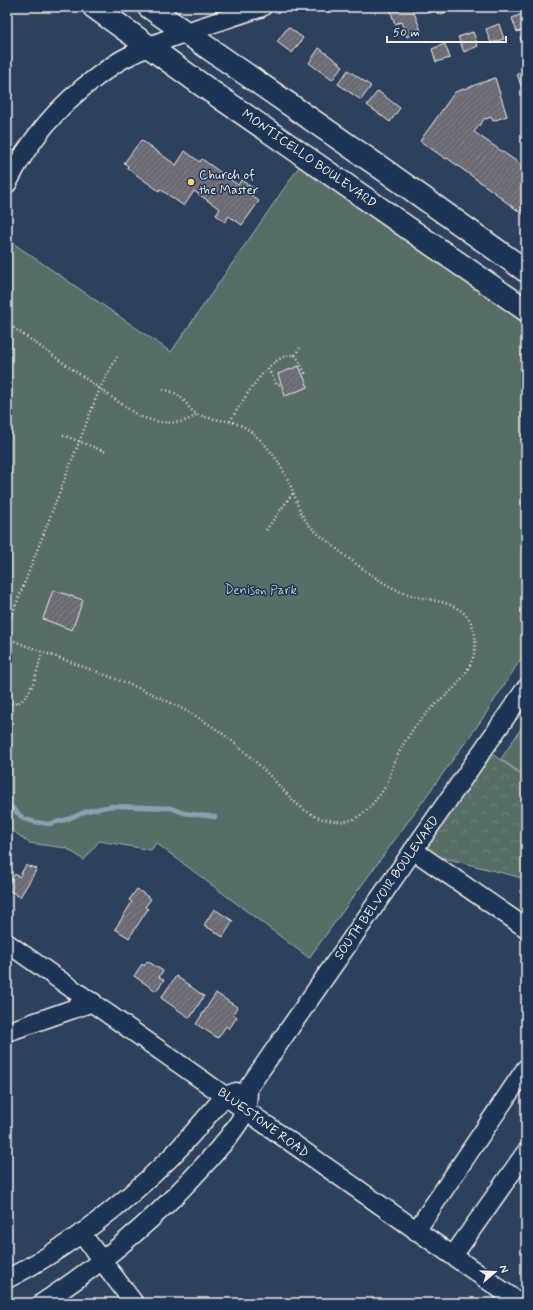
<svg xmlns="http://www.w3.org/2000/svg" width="533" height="1310" font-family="Mynerve,sans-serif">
  <defs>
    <pattern id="forest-crowns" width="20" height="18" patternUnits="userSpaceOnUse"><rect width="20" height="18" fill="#586d68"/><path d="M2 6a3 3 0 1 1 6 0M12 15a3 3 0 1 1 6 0" fill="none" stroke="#71827e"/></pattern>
    <pattern id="building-hatch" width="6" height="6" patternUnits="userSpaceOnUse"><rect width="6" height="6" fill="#6b6a74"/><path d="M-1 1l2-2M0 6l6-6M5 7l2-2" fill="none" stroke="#818088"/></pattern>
  </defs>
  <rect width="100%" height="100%" fill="#2d405d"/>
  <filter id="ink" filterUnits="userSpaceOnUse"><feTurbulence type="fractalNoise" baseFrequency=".025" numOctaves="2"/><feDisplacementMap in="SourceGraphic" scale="8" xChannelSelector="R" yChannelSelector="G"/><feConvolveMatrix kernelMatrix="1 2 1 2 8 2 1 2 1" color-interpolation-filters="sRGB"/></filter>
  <g filter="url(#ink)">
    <path fill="url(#forest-crowns)" stroke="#a6afa8" d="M 484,748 L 526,778 L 526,879 L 413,850 Z"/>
    <path fill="#586d68" stroke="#a6afa8" d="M 301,164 L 526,323 L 526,651 L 483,718 L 309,958 L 156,843 L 151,850 L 99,841 L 84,860 L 66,848 L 29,843 L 7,826 L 7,239 L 171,352 Z
      M 526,721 L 526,777 L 501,759 Z"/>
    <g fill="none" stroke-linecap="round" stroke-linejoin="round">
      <path stroke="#89a1b0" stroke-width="4.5" d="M 7,803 L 24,819 L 35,822 L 49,824 L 68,819 L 87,811 L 112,806 L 171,808 L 184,813 L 215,817"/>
    </g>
    <path fill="url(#building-hatch)" stroke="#f4f1e8" d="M 389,7 L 412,7 L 421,31 L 407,37 L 401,22 L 395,24 Z
      M 425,7 L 445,7 L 447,12 L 438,15 L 436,10 L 428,13 Z
      M 453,7 L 464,7 L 454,11 Z
      M 465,7 L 475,7 L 475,9 L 466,12 Z
      M 525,13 L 526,29 L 517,32 L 512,18 Z
      M 499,24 L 504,39 L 491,43 L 486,29 Z
      M 288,27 L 303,38 L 292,53 L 277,42 Z
      M 473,32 L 478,46 L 464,52 L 458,37 Z
      M 526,35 L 526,53 L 520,37 Z
      M 445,44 L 450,58 L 436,62 L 432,49 Z
      M 319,48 L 343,66 L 332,80 L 309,63 Z
      M 348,70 L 371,86 L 361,100 L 338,84 Z
      M 526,70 L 526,100 L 517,74 Z
      M 495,78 L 507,116 L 493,121 L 491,117 L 486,119 L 485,118 L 474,132 L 526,168 L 526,212 L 524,215 L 502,199 L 502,198 L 447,158 L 446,159 L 420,141 L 455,92 Z
      M 378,91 L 400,108 L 390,122 L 367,105 Z
      M 141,140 L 176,165 L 185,151 L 200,162 L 202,159 L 238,185 L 241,180 L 256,190 L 252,196 L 259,201 L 242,225 L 229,216 L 225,222 L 216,215 L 220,209 L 194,191 L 184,206 L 160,189 L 159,191 L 127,168 L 128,166 L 124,163 Z
      M 299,366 L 308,387 L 285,396 L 278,374 Z
      M 53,590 L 83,600 L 72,630 L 43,619 Z
      M 26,865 L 30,868 L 31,866 L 37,869 L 20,897 L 7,889 L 7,887 L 15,874 L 19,877 Z
      M 137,889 L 151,899 L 145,907 L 148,909 L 129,938 L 115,929 L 132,902 L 129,900 Z
      M 214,909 L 233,921 L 223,937 L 204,925 Z
      M 147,961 L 163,971 L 159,977 L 164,980 L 156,991 L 134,976 L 142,964 L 144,966 Z
      M 176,976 L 204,996 L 190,1018 L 161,998 Z
      M 216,993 L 237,1007 L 233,1014 L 237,1017 L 229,1029 L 226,1026 L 218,1038 L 196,1024 Z"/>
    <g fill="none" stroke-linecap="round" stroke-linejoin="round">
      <g stroke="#f4f1e8" stroke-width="21">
        <path id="minor" d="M 7,184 C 29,140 58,105 98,76 C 106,70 114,64 123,59 C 166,36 216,23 262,7
          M 413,850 L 526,928
          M 7,943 L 520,1303
          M 7,1032 L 93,1002
          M 416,1231 L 526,1068
          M 81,1233 L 134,1303
          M 453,1256 L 526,1152
          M 7,1279 C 66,1249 121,1206 168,1160 C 188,1140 206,1117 225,1096 L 236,1092
          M 42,1303 C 103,1263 158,1217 206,1163 C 220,1147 235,1131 245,1112 C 248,1106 248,1095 248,1088 L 526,688"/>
      </g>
      <g stroke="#f4f1e8" stroke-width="25">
        <path id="major" d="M 94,7 L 202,85 L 526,310
          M 149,7 L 387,172 L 526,271"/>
      </g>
      <path stroke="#f4f1e8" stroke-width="2.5" stroke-dasharray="1 3" stroke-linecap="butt" d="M 7,323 L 137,415 C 154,423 181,427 196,415
        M 295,355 L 298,359 L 305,373 L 303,374
        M 268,369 L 277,385 L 281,384
        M 230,421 C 243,402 268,353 295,355 L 300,348
        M 63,435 L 106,452
        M 266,530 L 293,493
        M 7,628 L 100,388 L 117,357
        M 7,638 C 77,667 156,687 219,731 C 234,742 250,756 263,769 C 283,787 299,815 328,820 C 350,824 360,819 374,802 C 379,796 385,789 388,781 C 391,774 392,767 395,761 C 403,743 413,727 427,713 C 434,705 443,699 450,692 C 465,677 478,658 475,636 C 469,596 428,604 399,591 C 378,581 357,565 338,550 C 327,540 312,531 304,518 C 299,511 297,502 294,494 C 284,468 268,442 244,427 C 230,419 214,421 199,415 C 190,412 187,402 180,397 C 175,392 168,390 161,389
        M 7,703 C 31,710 37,669 42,653"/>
      <use href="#minor" stroke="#1d3557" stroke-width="18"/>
      <use href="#major" stroke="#1d3557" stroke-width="22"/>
    </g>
  </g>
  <circle fill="#ffd166" stroke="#1d3557" stroke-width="1.5" cx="191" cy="182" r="4"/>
  <g text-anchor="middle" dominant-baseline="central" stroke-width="3" stroke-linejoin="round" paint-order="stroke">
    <g font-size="13" fill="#f4f1e8" stroke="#1d3557">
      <text transform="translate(309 159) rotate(35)">MONTICELLO BOULEVARD</text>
      <text transform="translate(387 888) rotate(-55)">SOUTH BELVOIR BOULEVARD</text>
      <text transform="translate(263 1123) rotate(36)">BLUESTONE ROAD</text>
    </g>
    <g font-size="13" fill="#f4f1e8" stroke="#1d3557" text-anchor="start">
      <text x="199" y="175">Church of<tspan x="199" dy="15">the Master</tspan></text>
    </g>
    <g font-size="13" fill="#bdc3bb" stroke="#1d3557">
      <text x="261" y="590">Denison Park</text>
    </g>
  </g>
  <rect width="533" height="1310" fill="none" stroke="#1d3557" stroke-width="24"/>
  <rect x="12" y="12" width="509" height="1286" fill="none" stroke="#f4f1e8" stroke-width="1.5" filter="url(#ink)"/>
  <g transform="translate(495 1272) rotate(71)" stroke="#1d3557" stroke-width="3" paint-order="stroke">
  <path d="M0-3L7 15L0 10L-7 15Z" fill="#f4f1e8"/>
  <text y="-6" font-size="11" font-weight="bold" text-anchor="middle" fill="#f4f1e8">N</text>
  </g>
  <path d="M387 36v6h119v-6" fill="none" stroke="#f4f1e8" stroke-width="2"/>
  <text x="393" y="36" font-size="12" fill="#f4f1e8" stroke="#1d3557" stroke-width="3" paint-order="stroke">50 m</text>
</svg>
